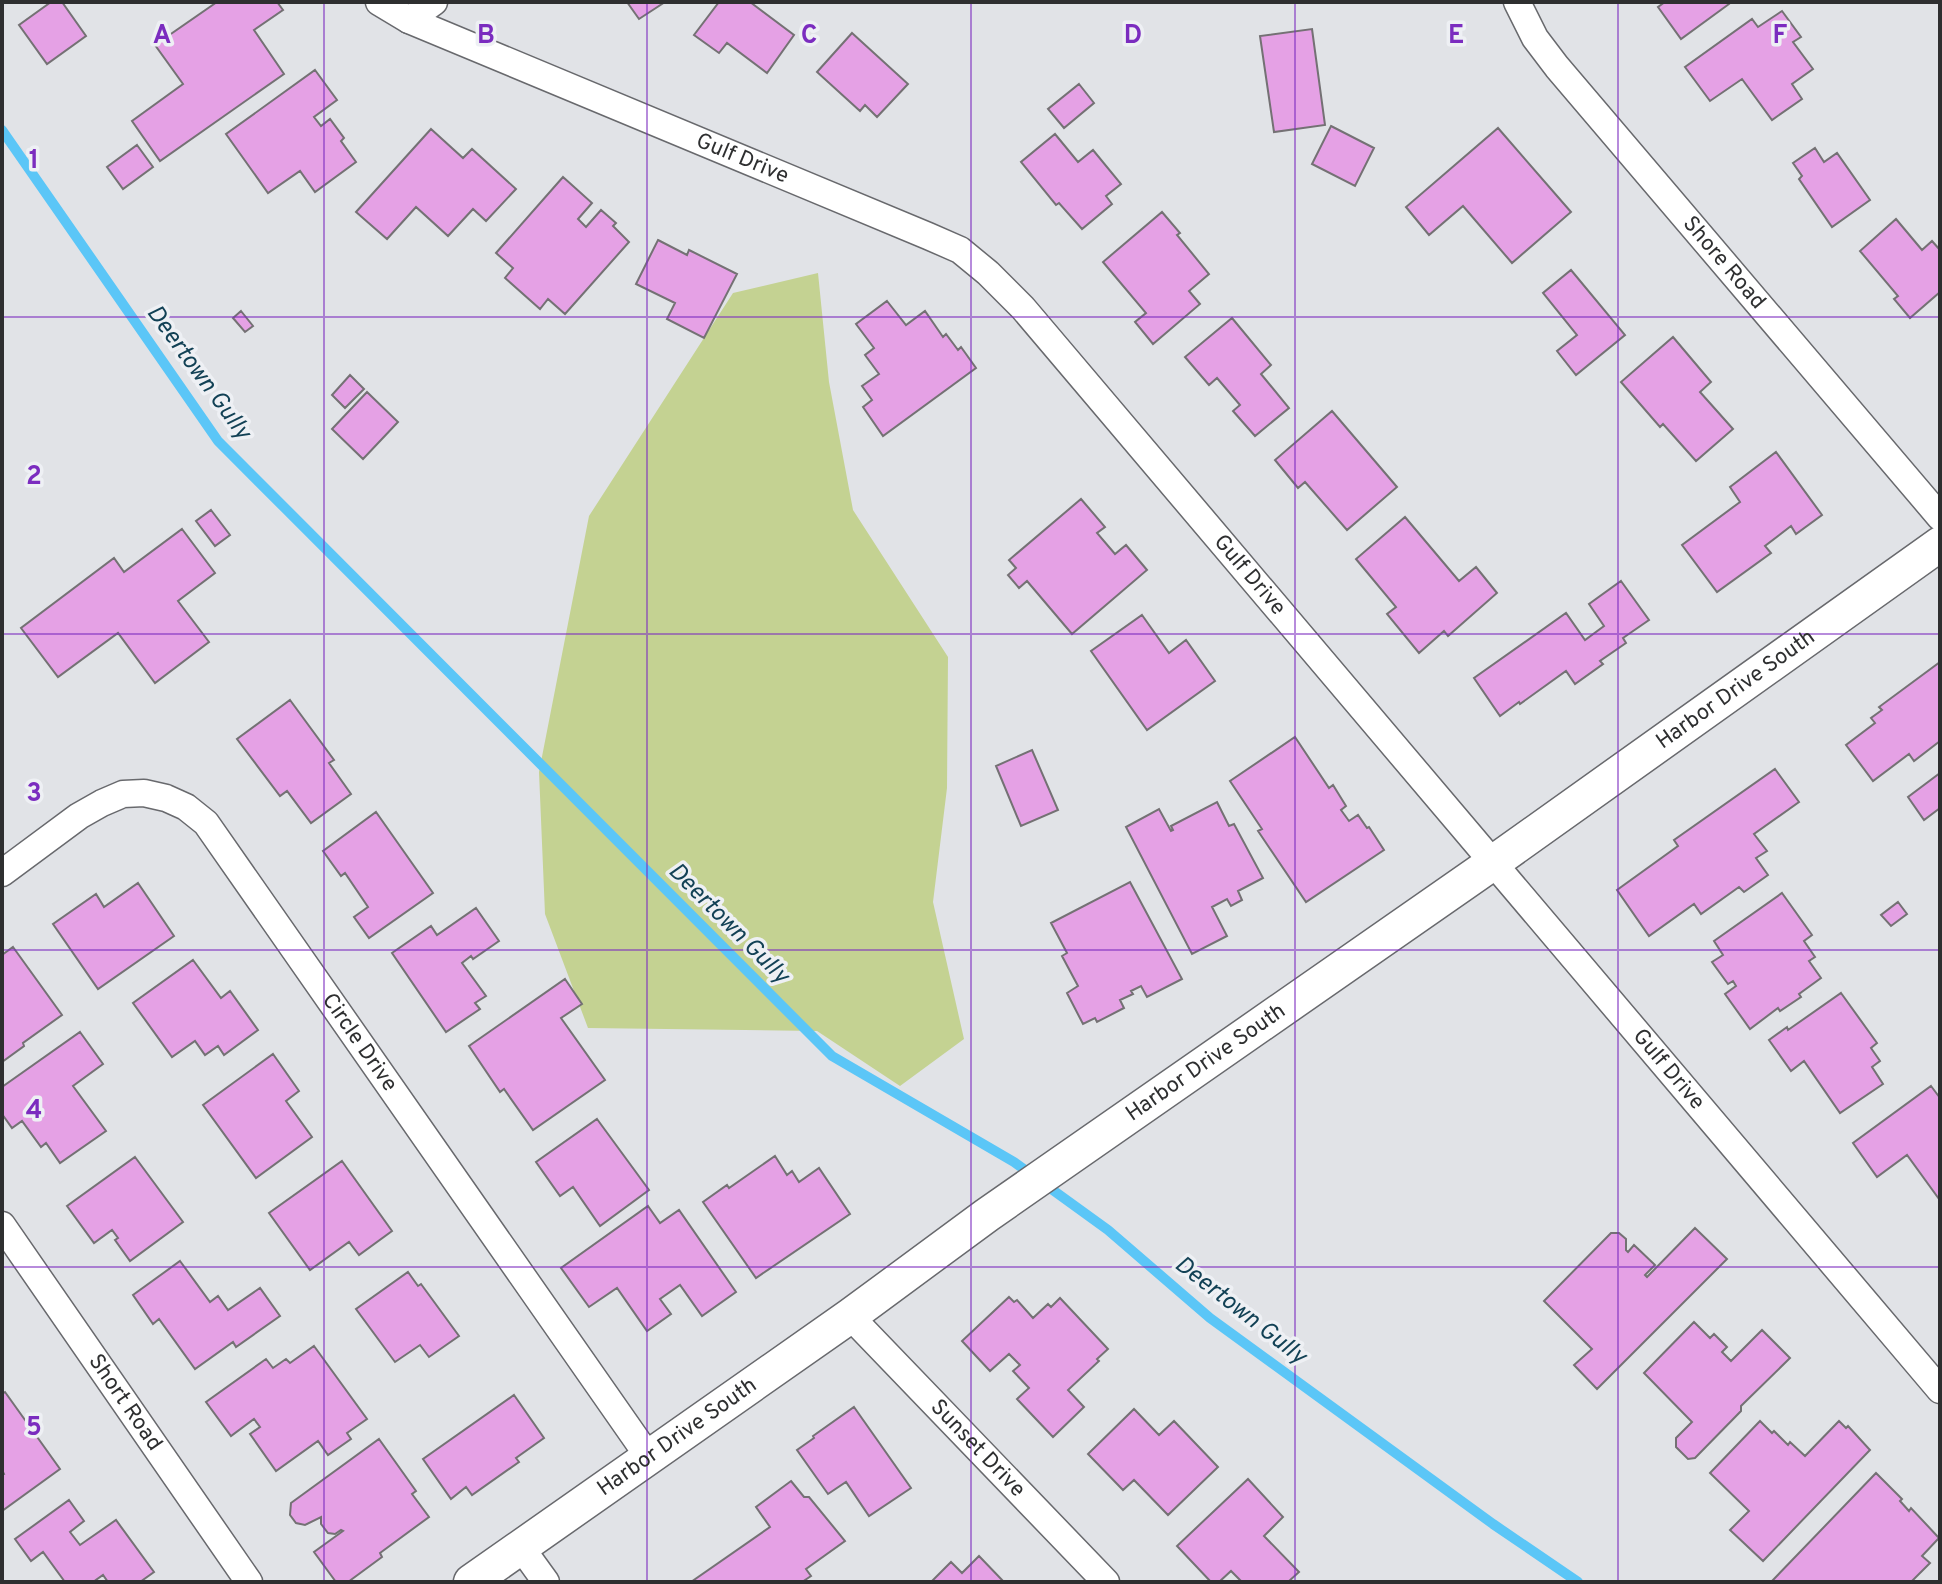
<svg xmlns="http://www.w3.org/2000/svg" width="1942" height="1584" font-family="Overpass,sans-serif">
  <rect width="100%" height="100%" fill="#e1e3e7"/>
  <path fill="#c4d292" d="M 818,273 L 829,382 L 853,510 L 948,657 L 947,788 L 933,902 L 964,1039 L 900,1086 L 817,1031 L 588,1028 L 545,914 L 539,772 L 589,516 L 733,293 Z"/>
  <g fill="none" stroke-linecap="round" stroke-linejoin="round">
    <path stroke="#5bc6f7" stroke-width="10" d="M 2,130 L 218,441 L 832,1056 L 1014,1162 L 1108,1230 L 1210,1318 L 1493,1524 L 1578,1582"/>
  </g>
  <path fill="#e5a1e5" stroke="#747174" stroke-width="2" d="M 51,2 L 62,2 L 86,36 L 47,64 L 19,25 Z
    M 217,2 L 277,2 L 283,10 L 254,30 L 284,74 L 160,161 L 132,121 L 183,84 L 155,45 Z
    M 627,2 L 665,2 L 639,19 Z
    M 719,2 L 750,2 L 794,35 L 767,73 L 727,43 L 719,53 L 694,35 Z
    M 1665,2 L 1728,2 L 1729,4 L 1681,39 L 1658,7 Z
    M 1782,11 L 1801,37 L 1793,42 L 1813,69 L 1792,84 L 1802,99 L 1772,120 L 1742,79 L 1710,101 L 1685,67 L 1752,19 L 1758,27 Z
    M 1312,29 L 1325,125 L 1274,132 L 1260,36 Z
    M 852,33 L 908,84 L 877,117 L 865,105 L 860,111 L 817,72 Z
    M 315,70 L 337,100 L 314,117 L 321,126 L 330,119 L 344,138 L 341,141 L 356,162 L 315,192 L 300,171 L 268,193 L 226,134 Z
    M 1079,84 L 1094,103 L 1064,128 L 1048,109 Z
    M 1331,126 L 1374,148 L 1355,186 L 1312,164 Z
    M 1498,128 L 1571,212 L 1512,263 L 1463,206 L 1429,235 L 1406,207 Z
    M 431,129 L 463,158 L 472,149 L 516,189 L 486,221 L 473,209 L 448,236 L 416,207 L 387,239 L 356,212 Z
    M 1055,134 L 1078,162 L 1093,150 L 1121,184 L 1106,196 L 1112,204 L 1082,229 L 1059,203 L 1056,205 L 1021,162 Z
    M 137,145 L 153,167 L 123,189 L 107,167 Z
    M 1815,148 L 1824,162 L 1837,153 L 1870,200 L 1832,227 L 1799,179 L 1802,176 L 1793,163 Z
    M 563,177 L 592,203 L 578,219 L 586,227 L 601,210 L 616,223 L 613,226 L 629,242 L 565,314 L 548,299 L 540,309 L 505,278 L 513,268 L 496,253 Z
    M 1162,212 L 1180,233 L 1177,235 L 1209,274 L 1189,291 L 1200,304 L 1153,344 L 1135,322 L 1146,313 L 1103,262 Z
    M 1896,219 L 1922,250 L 1932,241 L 1940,250 L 1940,292 L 1910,318 L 1894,299 L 1898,296 L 1860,251 Z
    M 658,240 L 687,255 L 689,250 L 737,274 L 704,338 L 667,319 L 675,303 L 636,284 Z
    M 1571,270 L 1625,335 L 1576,375 L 1557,351 L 1577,335 L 1543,293 Z
    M 887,301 L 906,325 L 925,311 L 943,337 L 946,334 L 958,350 L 961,347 L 976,368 L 883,436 L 863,407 L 872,400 L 862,386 L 879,374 L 865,355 L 874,348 L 856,324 Z
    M 241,311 L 253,326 L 245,332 L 233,318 Z
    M 1232,318 L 1271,365 L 1261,374 L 1289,408 L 1255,436 L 1233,411 L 1240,405 L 1217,378 L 1209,385 L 1185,357 Z
    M 1673,337 L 1711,382 L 1700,392 L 1733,429 L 1696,461 L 1663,424 L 1660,427 L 1621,382 Z
    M 350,375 L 364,389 L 345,408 L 332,395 Z
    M 367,392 L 398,422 L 363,459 L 332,429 Z
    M 1332,411 L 1397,487 L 1347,530 L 1305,482 L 1298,488 L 1275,460 Z
    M 1776,452 L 1822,515 L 1796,534 L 1791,526 L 1765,546 L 1771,553 L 1717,592 L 1682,545 L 1740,502 L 1730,487 Z
    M 1081,499 L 1105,527 L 1097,533 L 1115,554 L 1126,545 L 1147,570 L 1072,634 L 1027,581 L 1019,588 L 1008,575 L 1016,568 L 1009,560 Z
    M 211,510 L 230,535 L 215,546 L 196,521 Z
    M 1405,517 L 1459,581 L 1476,567 L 1497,593 L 1448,636 L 1444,631 L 1419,653 L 1387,614 L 1396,607 L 1356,559 Z
    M 182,529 L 215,573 L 178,601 L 209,642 L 155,683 L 118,633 L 58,677 L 21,628 L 114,558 L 124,572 Z
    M 1621,581 L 1649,620 L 1623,638 L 1626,643 L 1600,661 L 1603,664 L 1575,684 L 1566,671 L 1520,704 L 1519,702 L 1500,716 L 1474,678 L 1566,613 L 1585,640 L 1604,626 L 1589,604 Z
    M 1142,615 L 1169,653 L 1186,640 L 1215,681 L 1147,730 L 1091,651 Z
    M 1940,662 L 1940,741 L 1914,761 L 1909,754 L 1873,781 L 1846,745 L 1875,723 L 1871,718 L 1882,710 L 1879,707 Z
    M 290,700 L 334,760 L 329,763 L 351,794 L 311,823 L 287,791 L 280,796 L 237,739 Z
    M 1295,737 L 1329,788 L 1333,785 L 1346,806 L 1341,810 L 1349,821 L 1358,815 L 1367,828 L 1369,827 L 1384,850 L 1306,902 L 1258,831 L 1262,829 L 1230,781 Z
    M 1032,750 L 1058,810 L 1021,826 L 996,766 Z
    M 1775,769 L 1799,802 L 1754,834 L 1767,851 L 1756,858 L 1768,875 L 1744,892 L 1739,887 L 1701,914 L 1694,904 L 1649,936 L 1617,890 L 1678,846 L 1674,840 Z
    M 1940,773 L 1940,808 L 1924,820 L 1908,797 Z
    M 1217,802 L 1229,826 L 1234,824 L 1263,878 L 1238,891 L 1242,900 L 1231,906 L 1227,899 L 1212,907 L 1227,936 L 1192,954 L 1126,827 L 1159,809 L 1171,831 L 1173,830 L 1171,826 Z
    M 376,812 L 433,893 L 369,938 L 354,917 L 368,907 L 345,873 L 341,876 L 323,851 Z
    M 1130,882 L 1182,979 L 1147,997 L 1141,986 L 1131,991 L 1133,994 L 1120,1000 L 1124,1008 L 1097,1022 L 1095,1018 L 1083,1024 L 1067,993 L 1078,986 L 1062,956 L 1067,953 L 1051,923 Z
    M 138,883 L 174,936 L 98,989 L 53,924 L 96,894 L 104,907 Z
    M 1782,893 L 1812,935 L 1804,941 L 1815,957 L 1809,961 L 1821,978 L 1799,994 L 1801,997 L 1780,1011 L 1778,1008 L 1750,1029 L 1725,994 L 1736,986 L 1733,981 L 1728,984 L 1712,962 L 1723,955 L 1714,941 Z
    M 1898,902 L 1907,914 L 1891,926 L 1881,915 Z
    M 476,908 L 499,941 L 473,959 L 471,956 L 462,963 L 486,996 L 475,1003 L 480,1009 L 446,1032 L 392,953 L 431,926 L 437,935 Z
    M 13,947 L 62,1015 L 23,1043 L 24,1046 L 2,1062 L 2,955 Z
    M 193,960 L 221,998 L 230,991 L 258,1030 L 224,1055 L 218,1046 L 205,1055 L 195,1041 L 172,1057 L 133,1003 Z
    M 565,979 L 582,1004 L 561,1018 L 605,1080 L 533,1130 L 504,1089 L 500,1092 L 469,1046 Z
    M 1841,993 L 1877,1043 L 1871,1048 L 1880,1061 L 1872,1067 L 1883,1084 L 1840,1113 L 1804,1061 L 1791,1071 L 1769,1040 L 1787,1027 L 1788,1030 Z
    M 80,1032 L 103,1064 L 73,1086 L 106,1131 L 60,1163 L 46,1143 L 41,1147 L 22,1121 L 12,1128 L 2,1114 L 2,1087 Z
    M 273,1054 L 299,1091 L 286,1101 L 312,1137 L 256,1178 L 203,1105 Z
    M 1931,1086 L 1940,1098 L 1939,1199 L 1907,1155 L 1877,1177 L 1853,1143 Z
    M 597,1119 L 649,1190 L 600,1226 L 573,1187 L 560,1196 L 536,1162 Z
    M 775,1156 L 787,1175 L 792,1171 L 799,1182 L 819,1168 L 850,1214 L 756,1278 L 703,1202 L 727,1185 L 729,1188 Z
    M 135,1157 L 183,1222 L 130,1261 L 115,1240 L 118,1238 L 112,1230 L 94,1243 L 67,1206 Z
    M 342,1161 L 392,1231 L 359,1255 L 349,1242 L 310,1270 L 269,1213 Z
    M 648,1206 L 660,1223 L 679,1210 L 736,1292 L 702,1316 L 680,1285 L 660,1299 L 671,1314 L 647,1331 L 617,1288 L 589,1307 L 561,1268 Z
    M 1695,1228 L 1727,1259 L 1597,1389 L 1574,1365 L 1592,1349 L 1544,1301 L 1611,1233 L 1619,1233 L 1626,1239 L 1626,1250 L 1628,1252 L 1634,1245 L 1655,1265 L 1645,1275 L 1647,1277 Z
    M 180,1261 L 210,1302 L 218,1296 L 228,1310 L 260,1288 L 280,1316 L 236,1347 L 233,1342 L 195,1369 L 159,1319 L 153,1324 L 133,1295 Z
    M 408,1272 L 418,1286 L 421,1284 L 459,1336 L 429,1357 L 420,1345 L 395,1362 L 356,1309 Z
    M 1009,1297 L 1014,1302 L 1017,1300 L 1033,1318 L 1048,1304 L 1051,1307 L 1060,1298 L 1108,1349 L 1097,1359 L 1099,1361 L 1068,1390 L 1084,1407 L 1053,1437 L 1017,1399 L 1029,1388 L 1013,1371 L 1020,1365 L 1009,1354 L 990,1371 L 962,1341 Z
    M 1694,1322 L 1710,1338 L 1714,1334 L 1727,1347 L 1722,1352 L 1731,1361 L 1762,1330 L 1790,1358 L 1741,1406 L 1741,1411 L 1695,1458 L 1688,1459 L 1676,1447 L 1676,1438 L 1692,1422 L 1644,1373 Z
    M 314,1346 L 367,1419 L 347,1433 L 351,1439 L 328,1455 L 318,1441 L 276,1471 L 250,1434 L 260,1427 L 254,1419 L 231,1436 L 206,1402 L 266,1359 L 273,1368 L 286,1359 L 290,1363 Z
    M 5,1392 L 60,1469 L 2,1511 L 2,1475 L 4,1474 L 2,1470 L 2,1394 Z
    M 514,1395 L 544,1438 L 516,1458 L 519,1462 L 472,1495 L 466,1487 L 451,1499 L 423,1459 Z
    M 854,1407 L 911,1488 L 869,1516 L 846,1482 L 828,1494 L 797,1450 L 814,1438 L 813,1436 Z
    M 1134,1409 L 1159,1435 L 1174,1421 L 1218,1467 L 1168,1515 L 1134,1480 L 1123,1490 L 1088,1454 Z
    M 1760,1421 L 1772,1433 L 1774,1431 L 1788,1445 L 1790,1442 L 1805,1456 L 1839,1421 L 1846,1428 L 1848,1426 L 1870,1450 L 1763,1561 L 1730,1530 L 1749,1511 L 1710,1473 Z
    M 379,1439 L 416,1491 L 412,1494 L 429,1517 L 380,1553 L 382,1557 L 348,1582 L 336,1582 L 314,1552 L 343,1531 L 341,1530 L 335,1534 L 328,1533 L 321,1524 L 321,1517 L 305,1525 L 296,1523 L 290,1515 L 291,1503 Z
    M 1876,1473 L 1902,1499 L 1900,1501 L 1909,1511 L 1911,1508 L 1939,1538 L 1922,1556 L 1930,1563 L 1911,1582 L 1773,1582 L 1772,1581 Z
    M 1248,1479 L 1283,1517 L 1264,1536 L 1299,1572 L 1288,1582 L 1242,1582 L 1231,1571 L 1219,1582 L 1211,1582 L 1177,1546 Z
    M 791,1481 L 804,1497 L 809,1497 L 845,1541 L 806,1569 L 811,1576 L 802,1582 L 691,1582 L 770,1527 L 756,1507 Z
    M 69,1500 L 84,1521 L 70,1532 L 80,1545 L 116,1520 L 154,1572 L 140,1582 L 108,1582 L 103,1575 L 93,1582 L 65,1582 L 43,1552 L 31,1561 L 15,1539 Z
    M 979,1556 L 1004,1582 L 935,1582 L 933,1580 L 951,1562 L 962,1573 Z"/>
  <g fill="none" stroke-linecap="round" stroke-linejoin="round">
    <g stroke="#68696d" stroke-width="29">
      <g id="minor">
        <path id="s1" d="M 379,2 L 409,20 L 928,236 L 960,250 L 988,273 L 1023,308 L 1940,1390"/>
        <path id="s2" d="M 1517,2 L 1535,38 L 1557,67 L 1940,517"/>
        <path d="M 409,20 L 434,2"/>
        <path id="s3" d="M 2,873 L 79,816 L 102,803 L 123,794 L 144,793 L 166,798 L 186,807 L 206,823 L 648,1456"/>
        <path id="s4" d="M 2,1225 L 249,1582"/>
        <path id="s5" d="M 850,1316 L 1106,1582"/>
        <path d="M 520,1546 L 546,1582"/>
      </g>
    </g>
    <g stroke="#68696d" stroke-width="37">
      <g id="tertiary">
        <path id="s6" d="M 471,1582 L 850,1316 L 987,1215 L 1494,862 L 1940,544"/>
      </g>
    </g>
    <use href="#minor" stroke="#fff" stroke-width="26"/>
    <use href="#tertiary" stroke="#fff" stroke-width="34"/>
  </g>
  <path fill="none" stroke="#7b2cbf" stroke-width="2" stroke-opacity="0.55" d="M 324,2 L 324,1582M 647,2 L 647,1582M 971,2 L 971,1582M 1295,2 L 1295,1582M 1618,2 L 1618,1582M 2,317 L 1940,317M 2,634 L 1940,634M 2,950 L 1940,950M 2,1267 L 1940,1267"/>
  <g text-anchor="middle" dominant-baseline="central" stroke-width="7" stroke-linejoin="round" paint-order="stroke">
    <g font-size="22" fill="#2e2f30" stroke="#eef0f4">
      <text stroke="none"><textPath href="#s1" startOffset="396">Gulf Drive</textPath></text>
      <text stroke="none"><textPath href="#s2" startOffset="334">Shore Road</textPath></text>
      <text stroke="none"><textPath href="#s1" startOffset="1068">Gulf Drive</textPath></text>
      <text stroke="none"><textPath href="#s6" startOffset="1548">Harbor Drive South</textPath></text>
      <text stroke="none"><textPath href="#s3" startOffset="504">Circle Drive</textPath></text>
      <text stroke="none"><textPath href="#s6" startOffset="900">Harbor Drive South</textPath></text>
      <text stroke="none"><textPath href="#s1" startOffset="1716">Gulf Drive</textPath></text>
      <text stroke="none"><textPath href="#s4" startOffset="216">Short Road</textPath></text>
      <text stroke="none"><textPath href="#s6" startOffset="252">Harbor Drive South</textPath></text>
      <text stroke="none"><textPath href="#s5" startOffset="184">Sunset Drive</textPath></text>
    </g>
    <g font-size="24" font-style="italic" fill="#124155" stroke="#eef0f4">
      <text transform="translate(198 373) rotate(54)">Deertown Gully</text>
      <text transform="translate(728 924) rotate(45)">Deertown Gully</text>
      <text transform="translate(1240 1311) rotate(38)">Deertown Gully</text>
    </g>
  </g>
  <g font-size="26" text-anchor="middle" font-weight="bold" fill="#7b2cbf" stroke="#eef0f4" stroke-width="7" stroke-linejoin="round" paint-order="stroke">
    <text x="162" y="43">A</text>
    <text x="486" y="43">B</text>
    <text x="809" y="43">C</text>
    <text x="1133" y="43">D</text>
    <text x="1456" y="43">E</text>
    <text x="1780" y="43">F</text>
    <text x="34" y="168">1</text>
    <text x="34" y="484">2</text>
    <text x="34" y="801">3</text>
    <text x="34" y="1118">4</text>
    <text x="34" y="1435">5</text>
  </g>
  <rect width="1942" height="1584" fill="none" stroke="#2e2f30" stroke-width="8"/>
</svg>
